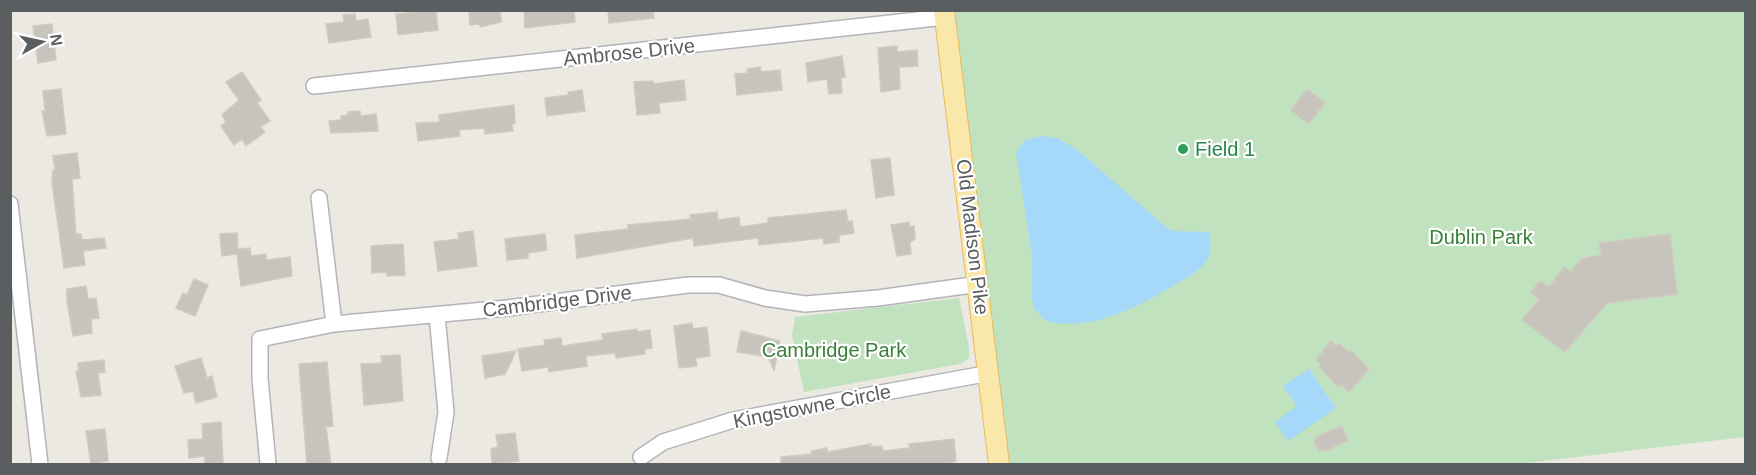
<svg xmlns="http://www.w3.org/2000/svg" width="1756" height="475" font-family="Helvetica,sans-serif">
  <rect width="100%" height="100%" fill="#ece9e2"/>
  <path fill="#c1e2bf" d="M 951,11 L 1745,11 L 1745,437 L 1517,464 L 1004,464 Z
    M 959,298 L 969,347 L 969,358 L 960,364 L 804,392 L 792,335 L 795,317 Z"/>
  <path fill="#a5d8f9" d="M 1041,136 L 1057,138 L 1075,148 L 1166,227 L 1174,231 L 1209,232 C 1211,240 1211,252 1207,260 C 1199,273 1179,282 1166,290 C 1132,310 1085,333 1044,320 L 1034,308 L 1032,299 L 1032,256 L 1016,152 L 1025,140 Z
    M 1309,369 L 1336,408 L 1288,441 L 1275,422 L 1297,406 L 1283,386 Z"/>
  <path fill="#c7c4be" stroke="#d0cac0" stroke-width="1.5" d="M 436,10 L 438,30 L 398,35 L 396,14 Z
    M 500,10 L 501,22 L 480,27 L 480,24 L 470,25 L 469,12 Z
    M 524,10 L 574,10 L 575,22 L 525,28 Z
    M 608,10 L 653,10 L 654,18 L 609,23 Z
    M 355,14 L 356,21 L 368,19 L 371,37 L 329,43 L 326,24 L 344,22 L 343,15 Z
    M 52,24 L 56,60 L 38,63 L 33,26 Z
    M 897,46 L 897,52 L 917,50 L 918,66 L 899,67 L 900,89 L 881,92 L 878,48 Z
    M 842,56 L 845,77 L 841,78 L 842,93 L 829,94 L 827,79 L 808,82 L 806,63 Z
    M 760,67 L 761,72 L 780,70 L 782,90 L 737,95 L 735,74 L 748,73 L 747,69 Z
    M 242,72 L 261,100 L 257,103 L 270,121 L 260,127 L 265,132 L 246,146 L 242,139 L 234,145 L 221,126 L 226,122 L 222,115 L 239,100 L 226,82 Z
    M 684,80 L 686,100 L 659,103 L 660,113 L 637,115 L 634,82 L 653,81 L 654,84 Z
    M 61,89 L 66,134 L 47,136 L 42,111 L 45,111 L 43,91 Z
    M 1307,89 L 1325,103 L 1308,124 L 1291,110 Z
    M 582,90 L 585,111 L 547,116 L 545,98 L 569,95 L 568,92 Z
    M 514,105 L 515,123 L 512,124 L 513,131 L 485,134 L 484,128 L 459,130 L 460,136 L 418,141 L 416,123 L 440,122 L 439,115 Z
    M 360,111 L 360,116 L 376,114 L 378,131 L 331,133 L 329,121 L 341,120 L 341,116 L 348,115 L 348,112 Z
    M 77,153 L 80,178 L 72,179 L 76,234 L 81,234 L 82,240 L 104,238 L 106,248 L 83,251 L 85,265 L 64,268 L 52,182 L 53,170 L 55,170 L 53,156 Z
    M 890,158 L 894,195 L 876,198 L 871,160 Z
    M 846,210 L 848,222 L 852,221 L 854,233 L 839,235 L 839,242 L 824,244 L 823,238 L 759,245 L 758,238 L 694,246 L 693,238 L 577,258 L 575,235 L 628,229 L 628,225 L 691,219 L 690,215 L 717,212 L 718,220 L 739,217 L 740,227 L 768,223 L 768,218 Z
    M 909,222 L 910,227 L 914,226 L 915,239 L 910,242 L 911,254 L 897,256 L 891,225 Z
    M 473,231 L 477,266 L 438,271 L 434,242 L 459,239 L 458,233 Z
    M 237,233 L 238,249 L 250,248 L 251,256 L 266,254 L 266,260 L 290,257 L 292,276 L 241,286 L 237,254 L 222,256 L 220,234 Z
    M 545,234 L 547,250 L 528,253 L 528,258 L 507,260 L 505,239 Z
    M 1670,234 L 1677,294 L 1607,303 L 1565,352 L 1522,320 L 1539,299 L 1531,292 L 1540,281 L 1549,287 L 1564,267 L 1571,272 L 1581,259 L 1601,255 L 1599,243 Z
    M 403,244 L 405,275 L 387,276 L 387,272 L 372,273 L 371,246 Z
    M 194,279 L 208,285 L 195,316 L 176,308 L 183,293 L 187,295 Z
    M 86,286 L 88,299 L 96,298 L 99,318 L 91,319 L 92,333 L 73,336 L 67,301 L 67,289 Z
    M 692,323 L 693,329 L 707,327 L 710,356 L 695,358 L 697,366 L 679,368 L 674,326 Z
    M 637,329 L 637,332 L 650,330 L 652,348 L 645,349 L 645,354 L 616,358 L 615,353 L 586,356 L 587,366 L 549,372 L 548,367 L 522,371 L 518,349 L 545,345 L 544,340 L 561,338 L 562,346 L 603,340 L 602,334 Z
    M 741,331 L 780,341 L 774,370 L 768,357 L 737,352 Z
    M 1331,341 L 1336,346 L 1339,344 L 1349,352 L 1351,350 L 1369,369 L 1349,392 L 1341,384 L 1338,387 L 1319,367 L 1321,364 L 1316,360 Z
    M 516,351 L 505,374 L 485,378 L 482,356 Z
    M 400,355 L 403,401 L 364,405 L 361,364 L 382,363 L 381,356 Z
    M 201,358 L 207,378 L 212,376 L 217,397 L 196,403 L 193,391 L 184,393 L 175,366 Z
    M 104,360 L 105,372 L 98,373 L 101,395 L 81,397 L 76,371 L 79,371 L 78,363 Z
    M 327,362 L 333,426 L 326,427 L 331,465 L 307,465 L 299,364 Z
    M 221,422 L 223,465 L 205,465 L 205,456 L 189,458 L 188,440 L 203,439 L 202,424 Z
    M 1342,426 L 1348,441 L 1325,451 L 1324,449 L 1319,451 L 1314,441 L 1317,436 Z
    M 105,429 L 108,461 L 91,464 L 86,431 Z
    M 515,433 L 519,461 L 492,464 L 491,449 L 498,447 L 496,435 Z
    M 954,439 L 956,461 L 942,465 L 781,465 L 781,457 L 812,454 L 811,451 L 827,448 L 827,452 L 871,444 L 870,447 L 882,446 L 883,451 L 910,448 L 909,444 Z"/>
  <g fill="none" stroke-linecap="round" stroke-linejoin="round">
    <g stroke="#b2b4b8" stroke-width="18">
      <path id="minor" d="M 314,86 L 945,17
        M 319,198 L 334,324
        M 10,204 L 40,464
        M 437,315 L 446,412 L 439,458
        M 641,457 L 663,442 L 733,420 L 990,373
        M 268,464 L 260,379 L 260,339 L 334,324 L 507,308 L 688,285 L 719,285 L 765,298 L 805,304 L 878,298 L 979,284"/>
    </g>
    <g stroke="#e7ba60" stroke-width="22">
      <path id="major" d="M 944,10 L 999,464"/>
    </g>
    <use href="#minor" stroke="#fff" stroke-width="15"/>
    <use href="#major" stroke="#f9e8a9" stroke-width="20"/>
  </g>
  <circle fill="#2e9e5b" stroke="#fff" stroke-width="2" cx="1183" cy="149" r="6"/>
  <g text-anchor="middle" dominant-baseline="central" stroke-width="4.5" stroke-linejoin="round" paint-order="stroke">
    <g font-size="20" fill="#5a5e61" stroke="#fff">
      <text transform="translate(629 52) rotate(-6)">Ambrose Drive</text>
      <text transform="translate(973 237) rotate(83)">Old Madison Pike</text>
      <text transform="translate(557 301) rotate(-7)">Cambridge Drive</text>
      <text transform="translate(812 406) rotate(-11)">Kingstowne Circle</text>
    </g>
    <g font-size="20" fill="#27864d" stroke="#fff" text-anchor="start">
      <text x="1195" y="149">Field 1</text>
    </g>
    <g font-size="20" fill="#3a803a" stroke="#fff">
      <text x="1481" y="237">Dublin Park</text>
      <text x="834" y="350">Cambridge Park</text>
    </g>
  </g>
  <rect width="1756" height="475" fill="none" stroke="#5a5e61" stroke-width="24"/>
  <g transform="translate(42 42) rotate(82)" stroke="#ffffff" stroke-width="4.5" paint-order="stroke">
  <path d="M0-4.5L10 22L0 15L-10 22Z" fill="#5a5e61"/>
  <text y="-9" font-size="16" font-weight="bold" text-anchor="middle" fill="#5a5e61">N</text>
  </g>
</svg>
